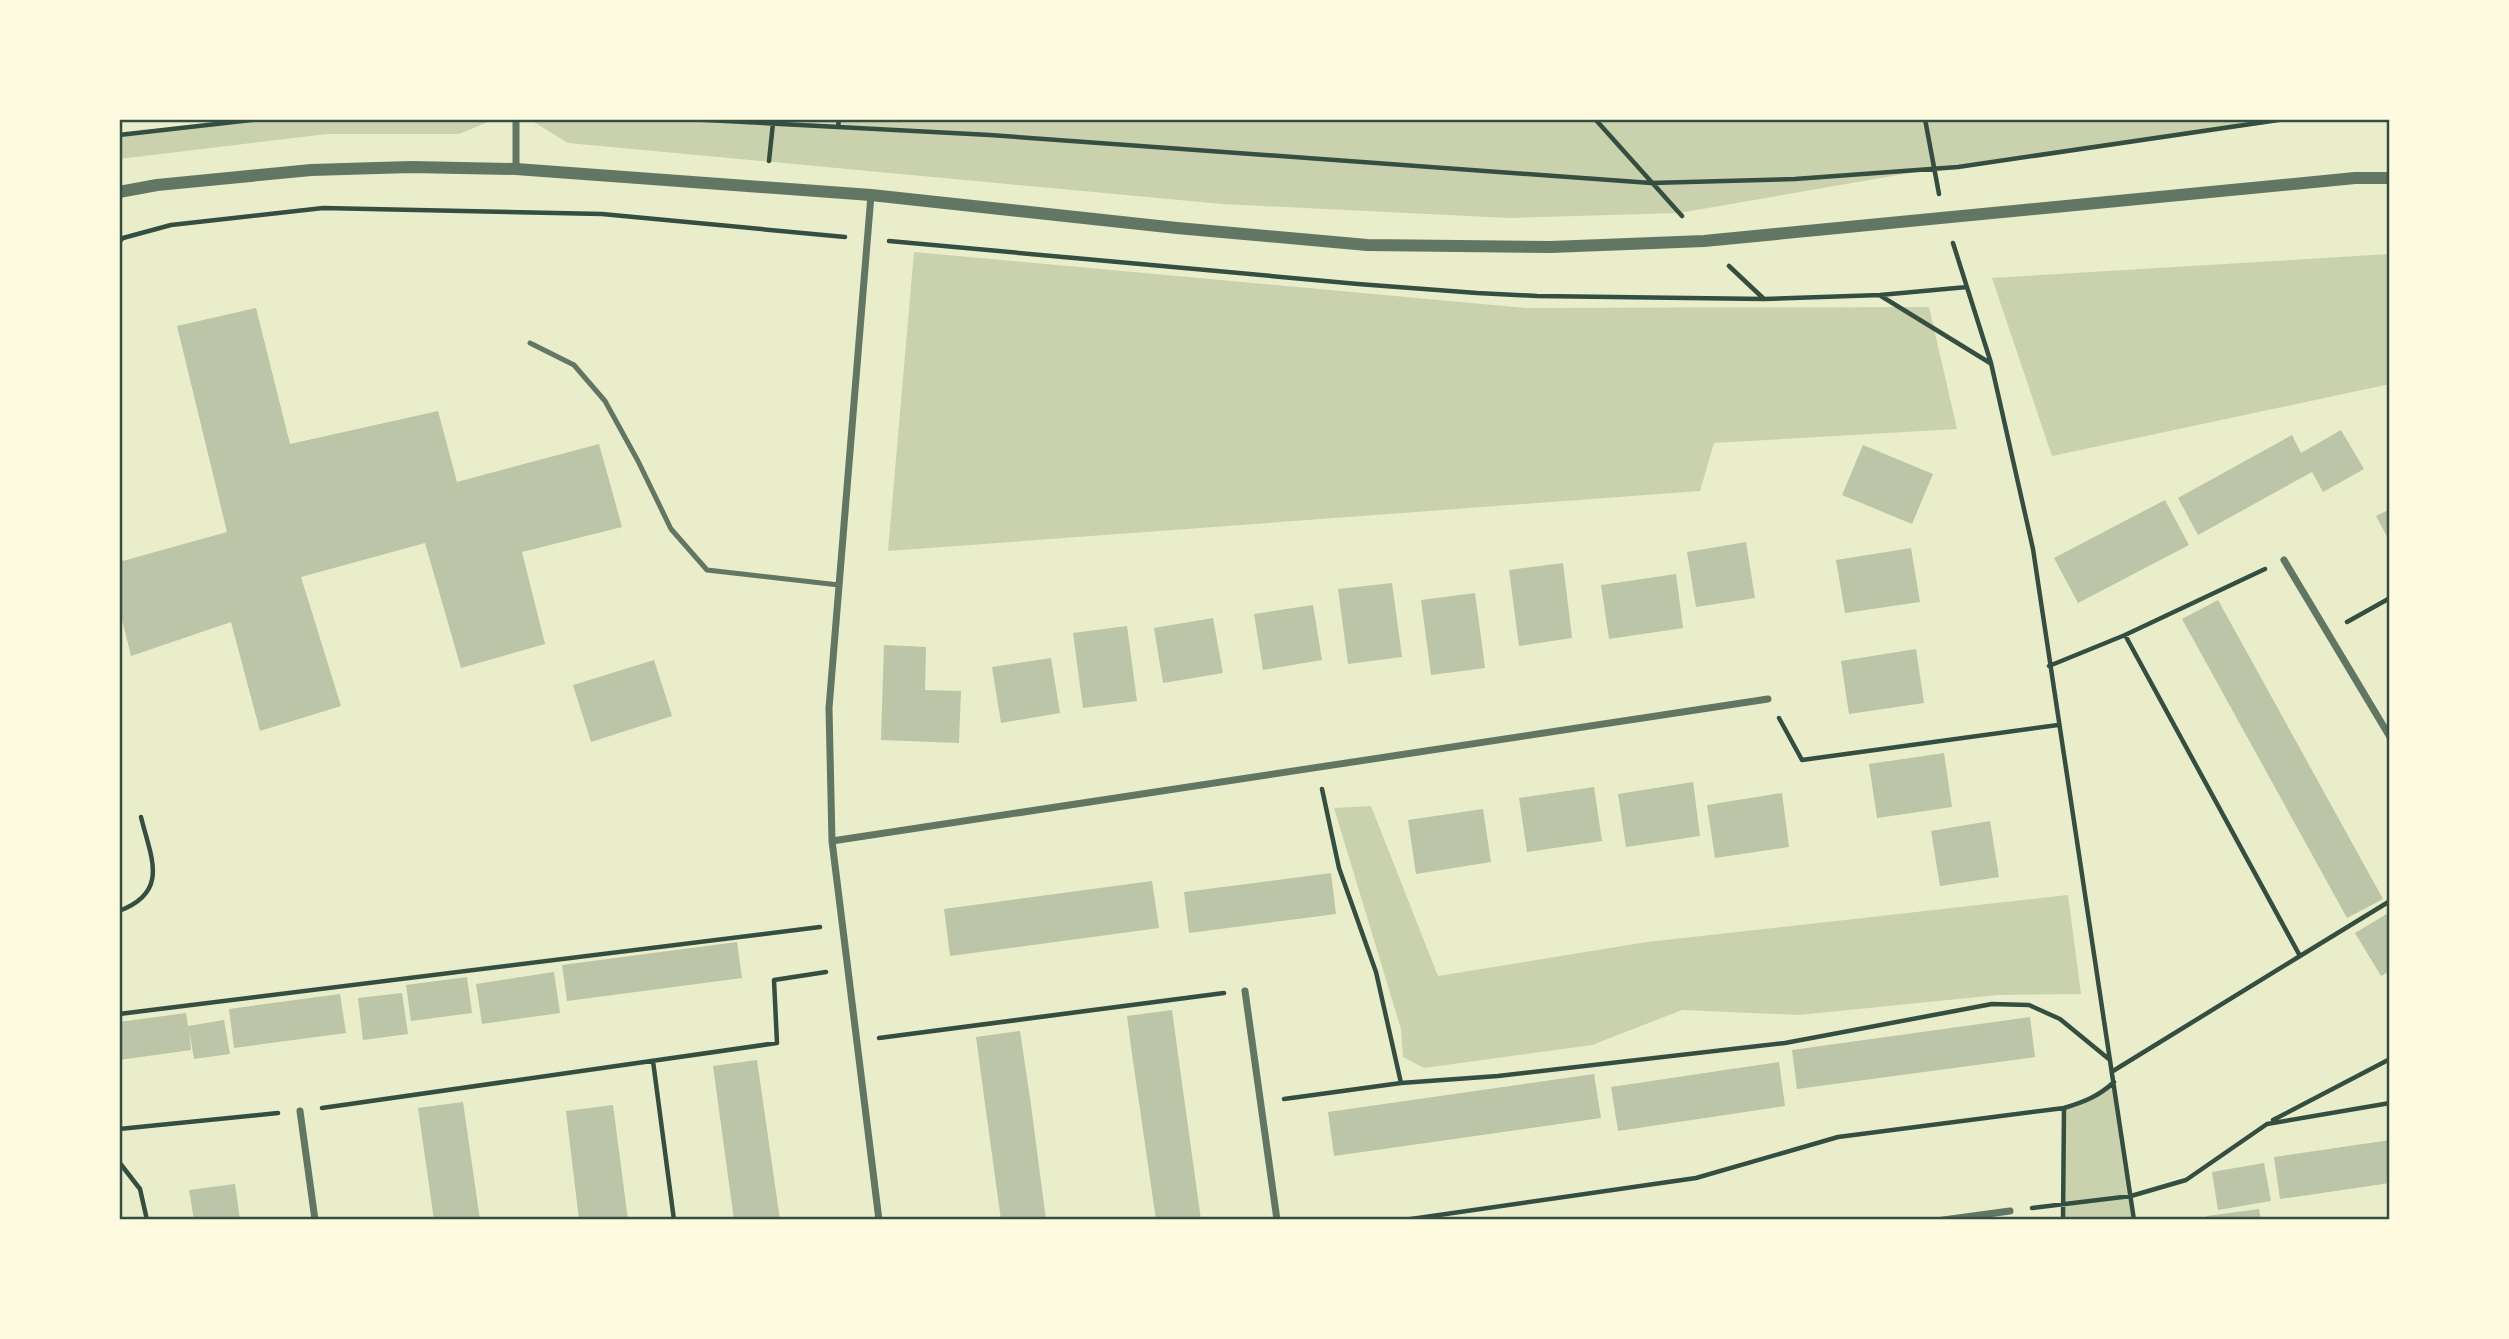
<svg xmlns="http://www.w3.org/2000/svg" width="2509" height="1339" font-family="'DejaVu Sans',sans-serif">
  <rect width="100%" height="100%" fill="#e9edc9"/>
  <path fill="#cad2ad" d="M 261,119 L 495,119 L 459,134 L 327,134 L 119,159 L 119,135 Z
    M 529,119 L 686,119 L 773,123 L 773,119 L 2302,119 L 1933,169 L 1679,213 L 1509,218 L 1222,204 L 568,143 Z
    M 914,252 L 1527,308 L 1929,307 L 1957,429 L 1714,443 L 1700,491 L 888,551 Z
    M 2390,254 L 2390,384 L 2052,456 L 1992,278 Z
    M 1371,806 L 1438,976 L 1647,942 L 2068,895 L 2081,994 L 1998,995 L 1799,1015 L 1682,1010 L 1592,1045 L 1424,1068 L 1403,1057 L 1401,1029 L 1334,808 Z
    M 2114,1082 L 2134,1220 L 2063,1220 L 2064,1108 L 2086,1102 Z"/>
  <path fill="#bcc5a7" d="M 256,308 L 290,444 L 438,411 L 457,482 L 599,444 L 622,527 L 522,552 L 545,644 L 461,668 L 425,543 L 301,577 L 341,706 L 260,731 L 231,622 L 131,656 L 119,607 L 119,562 L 227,532 L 177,326 Z
    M 2341,430 L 2364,469 L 2323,492 L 2312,472 L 2198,535 L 2178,498 L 2292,435 L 2301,453 Z
    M 1863,445 L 1933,474 L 1912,524 L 1842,495 Z
    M 2165,500 L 2189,545 L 2078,603 L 2054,558 Z
    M 2390,509 L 2390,542 L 2376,516 Z
    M 1746,542 L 1755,598 L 1696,607 L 1687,552 Z
    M 1911,548 L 1920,602 L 1845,613 L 1836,560 Z
    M 1563,563 L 1572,638 L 1519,646 L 1509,570 Z
    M 1676,574 L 1683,628 L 1609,639 L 1601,585 Z
    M 1392,583 L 1402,657 L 1348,664 L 1338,589 Z
    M 1475,593 L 1485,668 L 1431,675 L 1421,600 Z
    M 2218,600 L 2383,899 L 2347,918 L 2182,619 Z
    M 1313,605 L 1322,660 L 1263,670 L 1254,614 Z
    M 1213,618 L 1223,673 L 1163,683 L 1154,628 Z
    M 1127,626 L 1137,701 L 1083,708 L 1073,633 Z
    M 884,645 L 926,647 L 925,690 L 961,691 L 959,743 L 881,740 Z
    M 1916,649 L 1924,703 L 1849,714 L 1841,661 Z
    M 1051,658 L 1060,713 L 1001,723 L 992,667 Z
    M 654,660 L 672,716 L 591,742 L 573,685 Z
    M 1944,753 L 1952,807 L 1877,818 L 1869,764 Z
    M 1693,782 L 1700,836 L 1626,847 L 1618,794 Z
    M 1594,787 L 1602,841 L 1527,852 L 1519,798 Z
    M 1782,793 L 1789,847 L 1715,858 L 1707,805 Z
    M 1483,809 L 1491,862 L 1416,874 L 1408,820 Z
    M 1990,821 L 1999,877 L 1940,886 L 1931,831 Z
    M 1331,873 L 1336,914 L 1189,933 L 1184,892 Z
    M 1152,881 L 1159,928 L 950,956 L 944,909 Z
    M 2390,912 L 2390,971 L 2381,976 L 2355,933 Z
    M 737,942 L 742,978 L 567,1001 L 562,965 Z
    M 554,972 L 560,1013 L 482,1024 L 476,984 Z
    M 467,977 L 472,1013 L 411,1021 L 406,985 Z
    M 402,993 L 408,1034 L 363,1040 L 358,998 Z
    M 340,994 L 346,1033 L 234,1048 L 229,1009 Z
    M 1172,1010 L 1177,1047 L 1201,1220 L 1156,1220 L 1132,1054 L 1127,1016 Z
    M 186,1013 L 188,1026 L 224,1020 L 230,1054 L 194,1059 L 189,1029 L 191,1050 L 119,1060 L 119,1022 Z
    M 2030,1017 L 2035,1057 L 1797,1089 L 1792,1050 Z
    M 1020,1031 L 1031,1105 L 1046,1220 L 1001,1220 L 986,1111 L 976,1037 Z
    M 757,1060 L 780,1220 L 734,1220 L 713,1066 Z
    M 1779,1062 L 1785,1106 L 1618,1131 L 1611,1087 Z
    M 1594,1074 L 1601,1118 L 1334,1156 L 1328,1112 Z
    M 463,1102 L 480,1220 L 434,1220 L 418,1108 Z
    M 613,1105 L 628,1220 L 579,1220 L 566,1111 Z
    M 2390,1140 L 2390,1183 L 2280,1199 L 2274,1157 Z
    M 2264,1163 L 2271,1201 L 2218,1210 L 2212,1172 Z
    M 235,1184 L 240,1220 L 194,1220 L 189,1190 Z
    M 2259,1209 L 2261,1220 L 2207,1220 L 2207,1216 Z"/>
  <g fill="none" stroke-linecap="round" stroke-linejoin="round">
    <path stroke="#344e41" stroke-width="4.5" d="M 686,119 L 990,135 L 1651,183 L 1795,179 L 1958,167 L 2285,119
      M 1595,119 L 1682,216
      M 1925,119 L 1939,194
      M 838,127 L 839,119
      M 119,135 L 261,119
      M 769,161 L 773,123
      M 889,241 L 1358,284 L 1477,293 L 1537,296 L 1764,299
      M 119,242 L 123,238 L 171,225 L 323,208 L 602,214 L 845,237
      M 1953,243 L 1991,363 L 2033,549 L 2134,1220
      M 1729,266 L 1764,299 L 1880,295 L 1967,287
      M 1881,296 L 1990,363
      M 2347,622 L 2390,598
      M 2049,666 L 2125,635 L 2265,569
      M 1779,718 L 1802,760 L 2058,725
      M 1322,789 L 1339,868 L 1376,972 L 1401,1083 L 1498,1076 L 1785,1043 L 1992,1004 L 2029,1005 L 2060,1019 L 2110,1060
      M 119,911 C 170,892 151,858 141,817
      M 2300,956 L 2390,901
      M 119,1014 L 820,927
      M 879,1038 L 1224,993
      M 653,1061 L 674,1220
      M 2113,1071 L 2300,956 L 2125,635
      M 1284,1099 L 1401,1083
      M 322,1108 L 777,1043 L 774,980 L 826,972
      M 2273,1120 L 2390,1059
      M 119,1129 L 278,1113
      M 119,1162 L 140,1189 L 147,1220
      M 2032,1208 L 2131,1196 L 2186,1180 L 2267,1124 L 2390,1103
      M 1404,1220 L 1696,1178 L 1838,1137 L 2064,1108 C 2084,1102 2099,1096 2114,1082
      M 2063,1220 L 2064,1108"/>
    <path stroke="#617663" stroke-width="5" d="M 530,343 L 574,365 L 605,401 L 638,461 L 671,529 L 707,570 L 839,585"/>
    <path stroke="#617663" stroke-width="7" d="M 516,119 L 516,169
      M 871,195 L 829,708 L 832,841 L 879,1220
      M 2284,560 L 2390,737
      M 832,841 L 1768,699
      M 1245,991 L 1277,1220
      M 300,1111 L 315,1220
      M 1943,1220 L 2010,1211"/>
    <path stroke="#617663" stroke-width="12" d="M 119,192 L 157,185 L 311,170 L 411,167 L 516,169 L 871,195 L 1177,228 L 1367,245 L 1551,247 L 1704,241 L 2355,178 L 2390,178"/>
  </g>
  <rect width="2509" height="1339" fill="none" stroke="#fefae0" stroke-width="242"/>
  <rect x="121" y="121" width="2267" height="1097" fill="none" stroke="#344e41" stroke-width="2.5"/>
</svg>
